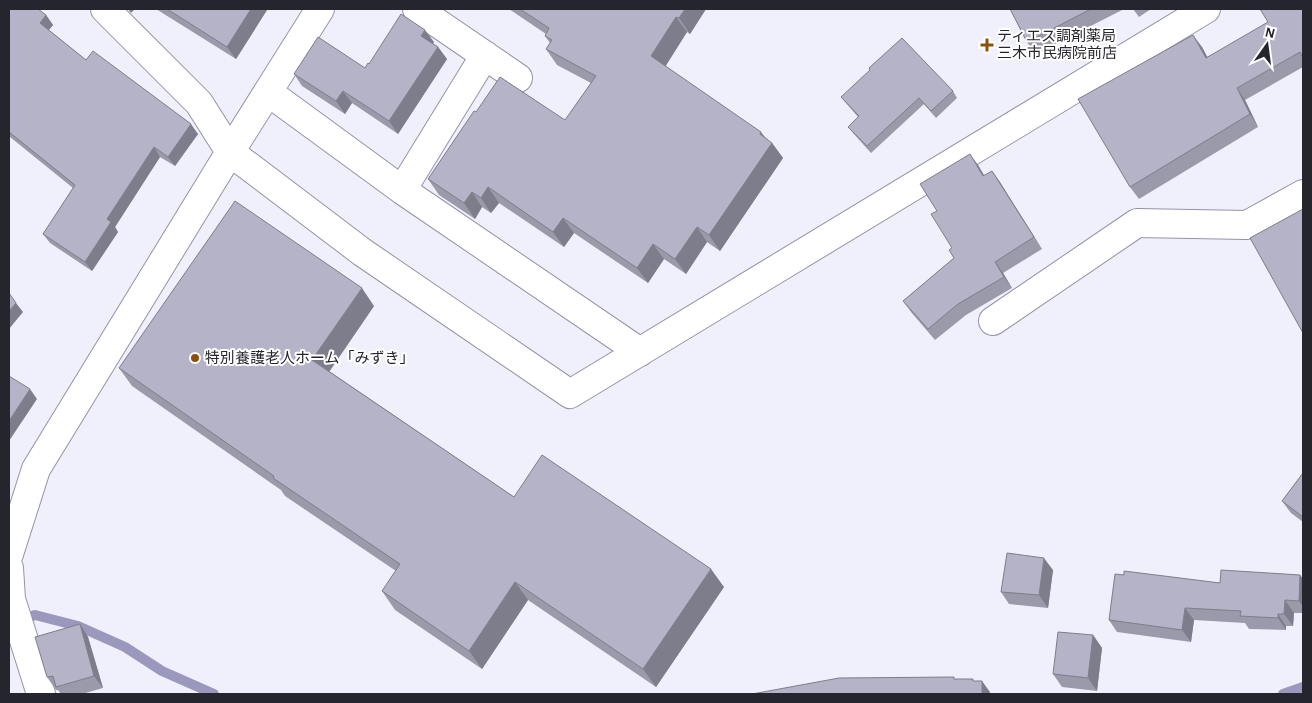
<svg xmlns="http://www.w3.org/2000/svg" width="1312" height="703" font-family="'Alegreya Sans','Noto Sans JP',sans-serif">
  <rect width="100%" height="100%" fill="#f0f0fd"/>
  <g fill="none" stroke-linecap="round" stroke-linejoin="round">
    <path stroke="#9a98bc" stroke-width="10" d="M 19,621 L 35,615 L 78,626 L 125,647 L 162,671 L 214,694
      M 1283,694 L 1303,687"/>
    <g stroke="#9493a6" stroke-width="30">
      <path id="minor" d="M 105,9 L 199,103 L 230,152 L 362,252 L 570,394 L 1206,9
        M 417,9 L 518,78
        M 268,92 L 402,190 L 640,352
        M 402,190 L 485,55
        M 993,321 L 1137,223 L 1247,225 L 1303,194
        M 9,554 L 36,469 L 230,152 L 320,9
        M 9,568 L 11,599 L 41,694"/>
    </g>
    <use href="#minor" stroke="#fff" stroke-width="28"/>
  </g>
  <path fill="#9b9aab" d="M 9,9 L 46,15 L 53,25 L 49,30 L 86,60 L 198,134 L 175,166 L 160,157 L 115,227 L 118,232 L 92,271 L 50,243 L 43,234 L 73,188 L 10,137 L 9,139 Z
    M 156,9 L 266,9 L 267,10 L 236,59 Z
    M 509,9 L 706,9 L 690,34 L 687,32 L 665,66 L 772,143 L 783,158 L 720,251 L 707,242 L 686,274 L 664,259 L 648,283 L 574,233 L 564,247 L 499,203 L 491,213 L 482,207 L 475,219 L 439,195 L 428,179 L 476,112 L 565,120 L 591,83 L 557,65 L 546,49 L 550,43 L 545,36 L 546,34 Z
    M 1010,9 L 1124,9 L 1036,54 L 1027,42 Z
    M 1133,9 L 1151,9 L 1139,17 Z
    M 1303,9 L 1303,67 L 1245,100 L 1258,127 L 1139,199 L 1130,187 L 1202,47 L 1207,57 Z
    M 434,42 L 433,44 L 438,47 L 447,59 L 398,134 L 352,103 L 345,114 L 302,86 L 294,74 L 365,68 L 369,64 Z
    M 953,91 L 957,98 L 936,118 L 924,104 L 871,153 L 853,133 L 848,127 L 858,117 L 846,103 L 841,97 Z
    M 978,165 L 984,176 L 992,171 L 1042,249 L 1003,273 L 1012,288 L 966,315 L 935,340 L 911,312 L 903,301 L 954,258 L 952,248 L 937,211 Z
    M 374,306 L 329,371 L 514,497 L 724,587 L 656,687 L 528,600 L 482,669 L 395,610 L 382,591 L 396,571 L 285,496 L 281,490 L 132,386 L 119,368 Z
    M 1303,473 L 1303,522 L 1291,513 L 1282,501 Z
    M 1053,570 L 1048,608 L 1009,604 L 1001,592 Z
    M 1124,575 L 1220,583 L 1300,575 L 1303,579 L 1303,613 L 1294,613 L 1293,626 L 1286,626 L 1286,630 L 1249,629 L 1245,623 L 1194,620 L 1191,642 L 1117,632 L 1109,620 Z
    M 80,624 L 88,637 L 103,688 L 82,694 L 61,694 L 58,690 L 56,690 L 47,677 Z
    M 1093,635 L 1102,648 L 1097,691 L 1062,687 L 1053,674 Z"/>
  <path fill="#7e7d8b" d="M 128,9 L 135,9 L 131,13 Z
    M 251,9 L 266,9 L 267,10 L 236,59 L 227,47 Z
    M 685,9 L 706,9 L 690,34 L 679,18 Z
    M 46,15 L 53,25 L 47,32 L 40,23 Z
    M 676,17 L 687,32 L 662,72 L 651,56 Z
    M 425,30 L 434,42 L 430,49 L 421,36 Z
    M 1193,35 L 1202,47 L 1214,70 L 1206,58 Z
    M 438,47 L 447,59 L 398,134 L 389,121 Z
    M 1237,88 L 1245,100 L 1258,127 L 1250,114 Z
    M 343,91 L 352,103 L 345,114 L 336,101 Z
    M 191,124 L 198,134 L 175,166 L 168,157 Z
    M 761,132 L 771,145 L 772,143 L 783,158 L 720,251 L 709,235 Z
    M 154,147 L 160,157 L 115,227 L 118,232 L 92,271 L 85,262 L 107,219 Z
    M 970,154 L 978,165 L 991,187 L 983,176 Z
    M 992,171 L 1000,182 L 1042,249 L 1034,237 Z
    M 488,187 L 499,203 L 491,213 L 481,198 Z
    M 472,192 L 482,207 L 475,219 L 464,203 Z
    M 563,218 L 574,233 L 564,247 L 553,232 Z
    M 697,227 L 707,242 L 686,274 L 675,259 Z
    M 653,244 L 664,259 L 648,283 L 637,268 Z
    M 995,262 L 1003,273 L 1012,288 L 1004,277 Z
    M 362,288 L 374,306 L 325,378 L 312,360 Z
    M 16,303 L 23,312 L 9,329 L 9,311 Z
    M 30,389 L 37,399 L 9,441 L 9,421 Z
    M 1044,558 L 1053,570 L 1048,608 L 1039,595 Z
    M 711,569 L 724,587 L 656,687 L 643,669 Z
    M 1300,575 L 1303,579 L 1303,607 L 1299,601 Z
    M 515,582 L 528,600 L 482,669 L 469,651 Z
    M 1285,600 L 1294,613 L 1293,626 L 1284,614 Z
    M 1185,608 L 1194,620 L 1191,642 L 1182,630 Z
    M 1278,614 L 1286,626 L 1286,630 L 1278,618 Z
    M 80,624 L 88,637 L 103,688 L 94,676 Z
    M 1093,635 L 1102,648 L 1097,691 L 1088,678 Z
    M 982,681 L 990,692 L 990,694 L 982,694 Z"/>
  <path fill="#b4b3c7" stroke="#7e7d8b" d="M 9,9 L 38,9 L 46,15 L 40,23 L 86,60 L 93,51 L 191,124 L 168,157 L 154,147 L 107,219 L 111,222 L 85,262 L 43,234 L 75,185 L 9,132 Z
    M 167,9 L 251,9 L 227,47 Z
    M 520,9 L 685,9 L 679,18 L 676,17 L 651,56 L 761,132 L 760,134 L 772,143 L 709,235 L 697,227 L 675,259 L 653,244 L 637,268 L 563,218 L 553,232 L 488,187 L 481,198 L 472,192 L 464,203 L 428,179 L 474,111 L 476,112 L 500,77 L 565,120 L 596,76 L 546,49 L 552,40 L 545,36 L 549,28 Z
    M 1010,9 L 1091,9 L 1027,42 Z
    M 1260,9 L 1303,9 L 1303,58 L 1300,52 L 1237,88 L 1250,114 L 1130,187 L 1078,99 L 1193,35 L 1206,58 L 1268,22 Z
    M 401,14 L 425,30 L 421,36 L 438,47 L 389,121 L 343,91 L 336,101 L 294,74 L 318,37 L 365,68 L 368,63 L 369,64 Z
    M 902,38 L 953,91 L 931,111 L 919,98 L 867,146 L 848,127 L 859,116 L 841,97 L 870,70 L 869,68 Z
    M 970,154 L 983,176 L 992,171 L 1034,237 L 995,262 L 1004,277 L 958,304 L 928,329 L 903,301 L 954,258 L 949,250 L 952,248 L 931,214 L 937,211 L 920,184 Z
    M 235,201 L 362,288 L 312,360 L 514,497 L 542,455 L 711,569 L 643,669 L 515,582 L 469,651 L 382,591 L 400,564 L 273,478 L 274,476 L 119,368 Z
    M 1303,209 L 1303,333 L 1250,238 Z
    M 9,293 L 16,303 L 9,311 Z
    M 9,376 L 30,389 L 9,421 Z
    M 1303,473 L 1303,517 L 1282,501 Z
    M 1007,553 L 1044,558 L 1039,595 L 1001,592 Z
    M 1221,570 L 1300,575 L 1299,601 L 1285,600 L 1284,614 L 1278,614 L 1278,618 L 1240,616 L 1241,611 L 1185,608 L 1182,630 L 1109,620 L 1115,574 L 1124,575 L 1124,571 L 1220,583 Z
    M 80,624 L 94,676 L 56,687 L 53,676 L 47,677 L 35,637 Z
    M 1058,632 L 1093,635 L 1088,678 L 1053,674 Z
    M 954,677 L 954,679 L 973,679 L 973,681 L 982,681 L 982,694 L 752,694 L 839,678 Z"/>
  <g fill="#8b510c" stroke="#fff" stroke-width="2">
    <path d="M984.5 37.5h5v5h5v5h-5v5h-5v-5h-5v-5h5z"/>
    <circle cx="195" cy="358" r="5"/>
  </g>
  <g text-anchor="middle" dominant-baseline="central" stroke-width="4" stroke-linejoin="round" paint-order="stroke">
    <g font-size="15" fill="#25252d" stroke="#fff" text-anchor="start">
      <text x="997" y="36">ティエス調剤薬局<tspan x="997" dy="17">三木市民病院前店</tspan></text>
      <text x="205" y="358">特別養護老人ホーム「みずき」</text>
    </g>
  </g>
  <rect width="1312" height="703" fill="none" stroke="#25252d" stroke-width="20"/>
  <g transform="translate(1267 45) rotate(14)" stroke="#ffffff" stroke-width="4" paint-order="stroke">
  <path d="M0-4L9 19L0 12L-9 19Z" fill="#25252d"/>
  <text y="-8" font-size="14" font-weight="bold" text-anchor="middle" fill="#25252d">N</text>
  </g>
</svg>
